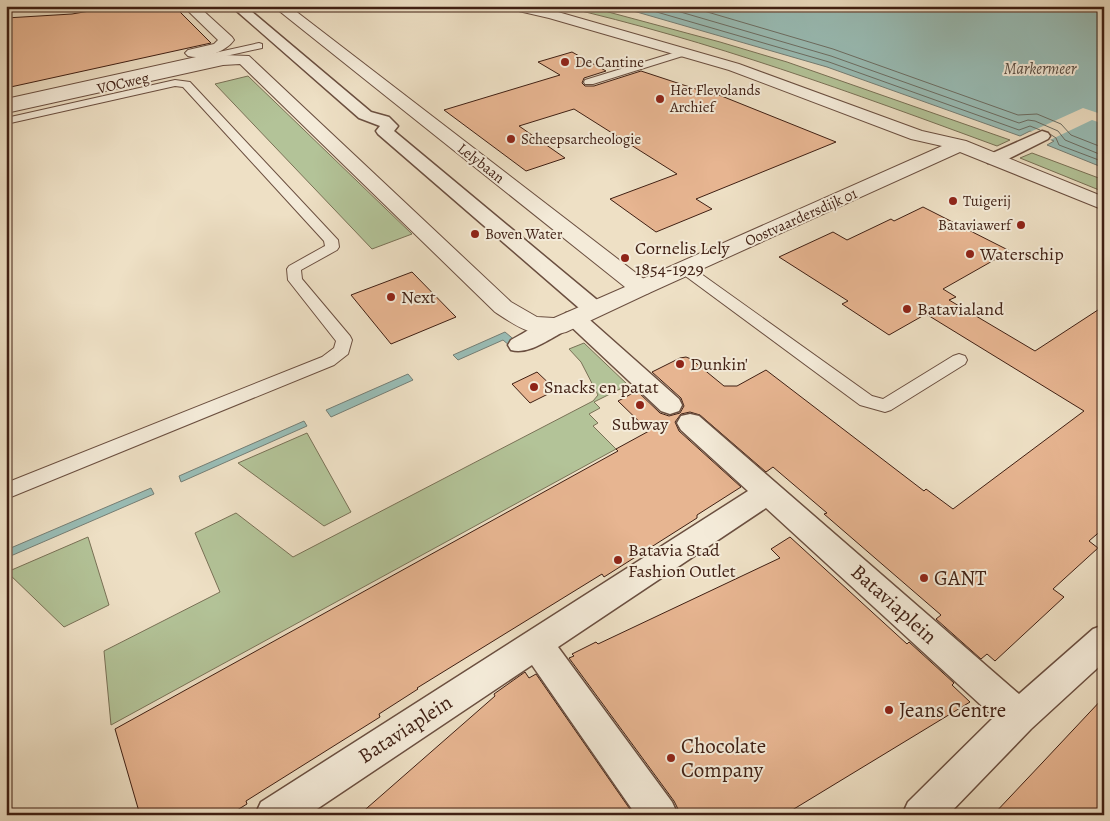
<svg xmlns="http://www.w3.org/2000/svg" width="1110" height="821" font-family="Alegreya,serif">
  <rect width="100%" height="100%" fill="#eee0c5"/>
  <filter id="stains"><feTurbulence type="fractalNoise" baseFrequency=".004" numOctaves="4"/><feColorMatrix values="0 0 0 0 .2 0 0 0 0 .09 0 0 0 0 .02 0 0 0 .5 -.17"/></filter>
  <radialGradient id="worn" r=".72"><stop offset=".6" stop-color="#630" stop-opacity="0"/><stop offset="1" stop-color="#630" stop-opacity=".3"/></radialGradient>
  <path fill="#b3c398" stroke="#797156" d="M 560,6 L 586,6 L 720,42 L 787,62 L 1010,140 L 997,146 C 853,93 709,40 560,6 Z
    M 248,76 L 412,234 L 372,249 L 215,84 Z
    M 1032,153 L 1104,180 L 1104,192 L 1020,158 Z
    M 584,343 L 628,385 L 594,402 L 600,408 L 589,414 L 598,423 L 593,426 L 616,449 L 111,725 L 104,651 L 220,592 L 195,533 L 236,513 L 293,557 L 593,401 L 598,395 L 581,362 L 569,349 Z
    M 307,433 L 351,512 L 324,526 L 238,463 Z
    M 88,537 L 109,605 L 64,627 L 7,572 Z"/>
  <path fill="#99bdb6" stroke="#757e75" d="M 616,6 L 1104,6 L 1104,168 L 1047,145 L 1054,141 L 1030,131 L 1020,136 L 827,67 Z
    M 505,332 L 517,342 L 510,346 L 503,340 L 458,360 L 453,355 Z
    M 408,374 L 413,380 L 331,417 L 326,410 Z
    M 304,421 L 307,426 L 181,482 L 179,476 Z
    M 151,488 L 154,494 L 6,558 L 6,550 Z"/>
  <path fill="#eee0c5" d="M 1083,108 L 1104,115 L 1104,124 L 1092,120 L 1050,140 L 1030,132 Z"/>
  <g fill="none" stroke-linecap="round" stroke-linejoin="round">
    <path stroke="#6c6e64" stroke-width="1" d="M 636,6 L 829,62 L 1019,130 L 1030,126 L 1040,130
      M 660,6 L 831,56 L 1019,123 L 1028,120 L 1035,121 L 1058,131 L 1065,140 L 1104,156
      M 687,6 L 833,49 L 1018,115 L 1037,114 L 1061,124 L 1071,135 L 1104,148
      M 1050,134 L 1056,138 L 1059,145 L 1104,162"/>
  </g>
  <path fill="#e7b591" stroke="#3f1f13" d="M 119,6 L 174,6 L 211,43 L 6,88 L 6,18 L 72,14 Z
    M 572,52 L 606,71 L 584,78 L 582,83 L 585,86 L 594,86 L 641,71 L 717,96 L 719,95 L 836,142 L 696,199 L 712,209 L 656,232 L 610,199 L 677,174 L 574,109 L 519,126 L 565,158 L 526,171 L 444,110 L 560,75 L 538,62 Z
    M 923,207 L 1010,251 L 943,289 L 956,297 L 949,300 L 1035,351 L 1104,306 L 1104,528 L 1089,541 L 1098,548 L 1053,589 L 1064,597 L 995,661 L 987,654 L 981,659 L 936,619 L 941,615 L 824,514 L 827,513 L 773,467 L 766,472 L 700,415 L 690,412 L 681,414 L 675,422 L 679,431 L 741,487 L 697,515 L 697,518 L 604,577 L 602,574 L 417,688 L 418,689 L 379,714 L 380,717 L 246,801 L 247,804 L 229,815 L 140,815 L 115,729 L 618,451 L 616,449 L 649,431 L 618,401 L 637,391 L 660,413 L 669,416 L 680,413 L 684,406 L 681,398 L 652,372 L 680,358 L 686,357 L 691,359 L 724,386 L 737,386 L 766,370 L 924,491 L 926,489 L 953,509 L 1084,411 L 926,314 L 889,335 L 842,304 L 848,301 L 779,257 L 833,232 L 847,240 L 891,219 L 894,221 Z
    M 412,272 L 456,317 L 391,344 L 351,295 Z
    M 537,372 L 556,390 L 530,403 L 512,384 Z
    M 790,537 L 907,644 L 909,642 L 954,683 L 952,685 L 970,702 L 784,815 L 681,815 L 674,801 L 569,658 L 574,656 L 572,654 L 596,642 L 598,644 L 780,558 L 771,549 Z
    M 525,672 L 529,678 L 536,674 L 634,815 L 359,815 L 495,696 L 494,694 Z
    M 1104,697 L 1104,815 L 993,815 L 1043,762 Z"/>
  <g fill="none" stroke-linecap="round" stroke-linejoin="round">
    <g stroke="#6b4f40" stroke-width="2">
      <path id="service" d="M 259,43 L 262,44 L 262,48 L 6,105 L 6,99 Z
        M 686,49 L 691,52 L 689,54 L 593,84 L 585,84 L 584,82 L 585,80 Z
        M 175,80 L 190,82 L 338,240 L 339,247 L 337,250 L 301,270 L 302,279 L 350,336 L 352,340 L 348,354 L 334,365 L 6,499 L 6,483 L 322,357 L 334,348 L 336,341 L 288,280 L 287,269 L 289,266 L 323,247 L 325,246 L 324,241 L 183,87 L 175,86 L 6,124 L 6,118 Z
        M 685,265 L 690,266 L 872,396 L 883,399 L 953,356 L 959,354 L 965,356 L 967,360 L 965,364 L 891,410 L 885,412 L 860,405 L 680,272 L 678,269 L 680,266 Z"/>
    </g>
    <g stroke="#6b4f40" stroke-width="3">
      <path id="pedestrian" d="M 231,6 L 245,6 L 371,112 L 389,117 L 398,126 L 394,131 L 602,304 L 605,309 L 602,314 L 594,316 L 586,314 L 378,134 L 376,131 L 380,126 L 359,118 Z
        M 1042,131 L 1048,133 L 1050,136 L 1048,139 L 1000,163 L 988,163 L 985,159 L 988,155 Z
        M 574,311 L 582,313 L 679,399 L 682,405 L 679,411 L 670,414 L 661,411 L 565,321 L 568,326 L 565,331 C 549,339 529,355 511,350 L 508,345 L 511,340 C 527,332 547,316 565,321 L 563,318 L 566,313 Z
        M 690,414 L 699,416 L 1019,694 L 1093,629 L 1104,625 L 1104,662 L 1031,729 L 948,815 L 902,815 L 908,802 L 994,717 L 766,508 L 558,647 L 672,802 L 678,815 L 636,815 L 532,665 L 308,815 L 255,815 L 261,802 L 748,491 L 681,430 L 677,423 L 681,416 Z"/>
    </g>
    <g stroke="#6b4f40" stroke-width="2">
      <path id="minor" d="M 508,6 L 533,6 L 558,12 L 739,64 L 922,131 L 966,141 L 1104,197 L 1104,210 L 960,152 L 649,293 L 641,295 L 633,293 L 629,288 L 633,283 L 942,146 L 911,139 L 729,70 L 549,18 L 510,9 Z"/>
    </g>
    <g stroke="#6b4f40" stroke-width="2">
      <path id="tertiary" d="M 6,6 L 27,6 L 20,10 L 6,11 Z
        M 183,6 L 198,6 L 232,37 L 234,40 C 226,52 202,60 188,56 L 185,53 L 188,50 L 214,44 L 218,40 Z
        M 273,6 L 289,6 L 649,283 L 653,288 L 649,293 L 566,332 C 536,340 519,328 495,312 L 240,64 L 223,65 L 6,113 L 6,103 L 223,55 L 249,56 L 511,302 L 537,317 L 554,318 L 625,287 Z"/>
    </g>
    <use href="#service" fill="#f4ebd9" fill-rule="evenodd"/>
    <use href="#pedestrian" fill="#f4ebd9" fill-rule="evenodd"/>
    <use href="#minor" fill="#f4ebd9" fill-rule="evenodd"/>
    <use href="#tertiary" fill="#f4ebd9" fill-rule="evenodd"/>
  </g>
  <g fill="#8f2418" stroke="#f4ebd9" stroke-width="2">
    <circle cx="565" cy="62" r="5"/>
    <circle cx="660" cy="99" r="5"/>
    <circle cx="511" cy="139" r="5"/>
    <circle cx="953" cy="201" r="5"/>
    <circle cx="1021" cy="225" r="5"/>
    <circle cx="475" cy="234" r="5"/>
    <circle cx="970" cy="254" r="5"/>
    <circle cx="625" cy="258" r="5"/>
    <circle cx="391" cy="297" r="5"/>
    <circle cx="907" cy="309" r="5"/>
    <circle cx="680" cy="364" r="5"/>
    <circle cx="534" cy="387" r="5"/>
    <circle cx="640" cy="405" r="5"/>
    <circle cx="618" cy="560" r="5"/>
    <circle cx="924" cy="578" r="5"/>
    <circle cx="889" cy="710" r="5"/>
    <circle cx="671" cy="758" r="5"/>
  </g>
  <g text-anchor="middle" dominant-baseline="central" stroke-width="4" stroke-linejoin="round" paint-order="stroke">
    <g font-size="15" fill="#3f1f13" stroke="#f4ebd9" text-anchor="start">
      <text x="575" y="62">De Cantine</text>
      <text x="670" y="90">Het Flevolands<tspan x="670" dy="17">Archief</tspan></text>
      <text x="521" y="139">Scheepsarcheologie</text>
      <text x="963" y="201">Tuigerij</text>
      <text x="1011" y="225" text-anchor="end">Bataviawerf</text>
      <text x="485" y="234">Boven Water</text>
    </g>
    <g font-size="15" fill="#3f1f13" stroke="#f4ebd9">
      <text transform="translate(123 83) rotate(-13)">VOCweg</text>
      <text transform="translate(481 163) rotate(38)">Lelybaan</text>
      <text transform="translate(801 217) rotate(-24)">Oostvaardersdijk 01</text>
    </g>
    <g font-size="16" font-style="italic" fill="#5a4e44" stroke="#f4ebd9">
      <text x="1040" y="69">Markermeer</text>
    </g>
    <g font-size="18" fill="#3f1f13" stroke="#f4ebd9" text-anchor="start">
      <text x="635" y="248">Cornelis Lely<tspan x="635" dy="21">1854-1929</tspan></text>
      <text x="980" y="254">Waterschip</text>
      <text x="401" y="297">Next</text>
      <text x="917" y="309">Batavialand</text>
      <text x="690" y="364">Dunkin'</text>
      <text x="544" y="387">Snacks en patat</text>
      <text x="640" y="424" text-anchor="middle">Subway</text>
      <text x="628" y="550">Batavia Stad<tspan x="628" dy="21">Fashion Outlet</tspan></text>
    </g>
    <g font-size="21" fill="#3f1f13" stroke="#f4ebd9" text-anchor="start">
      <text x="934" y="578">GANT</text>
      <text x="899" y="710">Jeans Centre</text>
      <text x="681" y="746">Chocolate<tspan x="681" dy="24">Company</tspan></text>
    </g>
    <g font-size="21" fill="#3f1f13" stroke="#f4ebd9">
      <text transform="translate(894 604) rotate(42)">Bataviaplein</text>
      <text transform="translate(405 729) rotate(-33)">Bataviaplein</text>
    </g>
  </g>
  <rect width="1110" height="821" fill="none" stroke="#eee0c5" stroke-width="25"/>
  <rect x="8" y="8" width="1095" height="806" fill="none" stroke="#3f1f13" stroke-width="2.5"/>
  <rect x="12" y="12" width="1085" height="796" fill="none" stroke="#3f1f13"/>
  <rect width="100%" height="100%" filter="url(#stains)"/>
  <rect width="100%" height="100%" fill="url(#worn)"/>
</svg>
